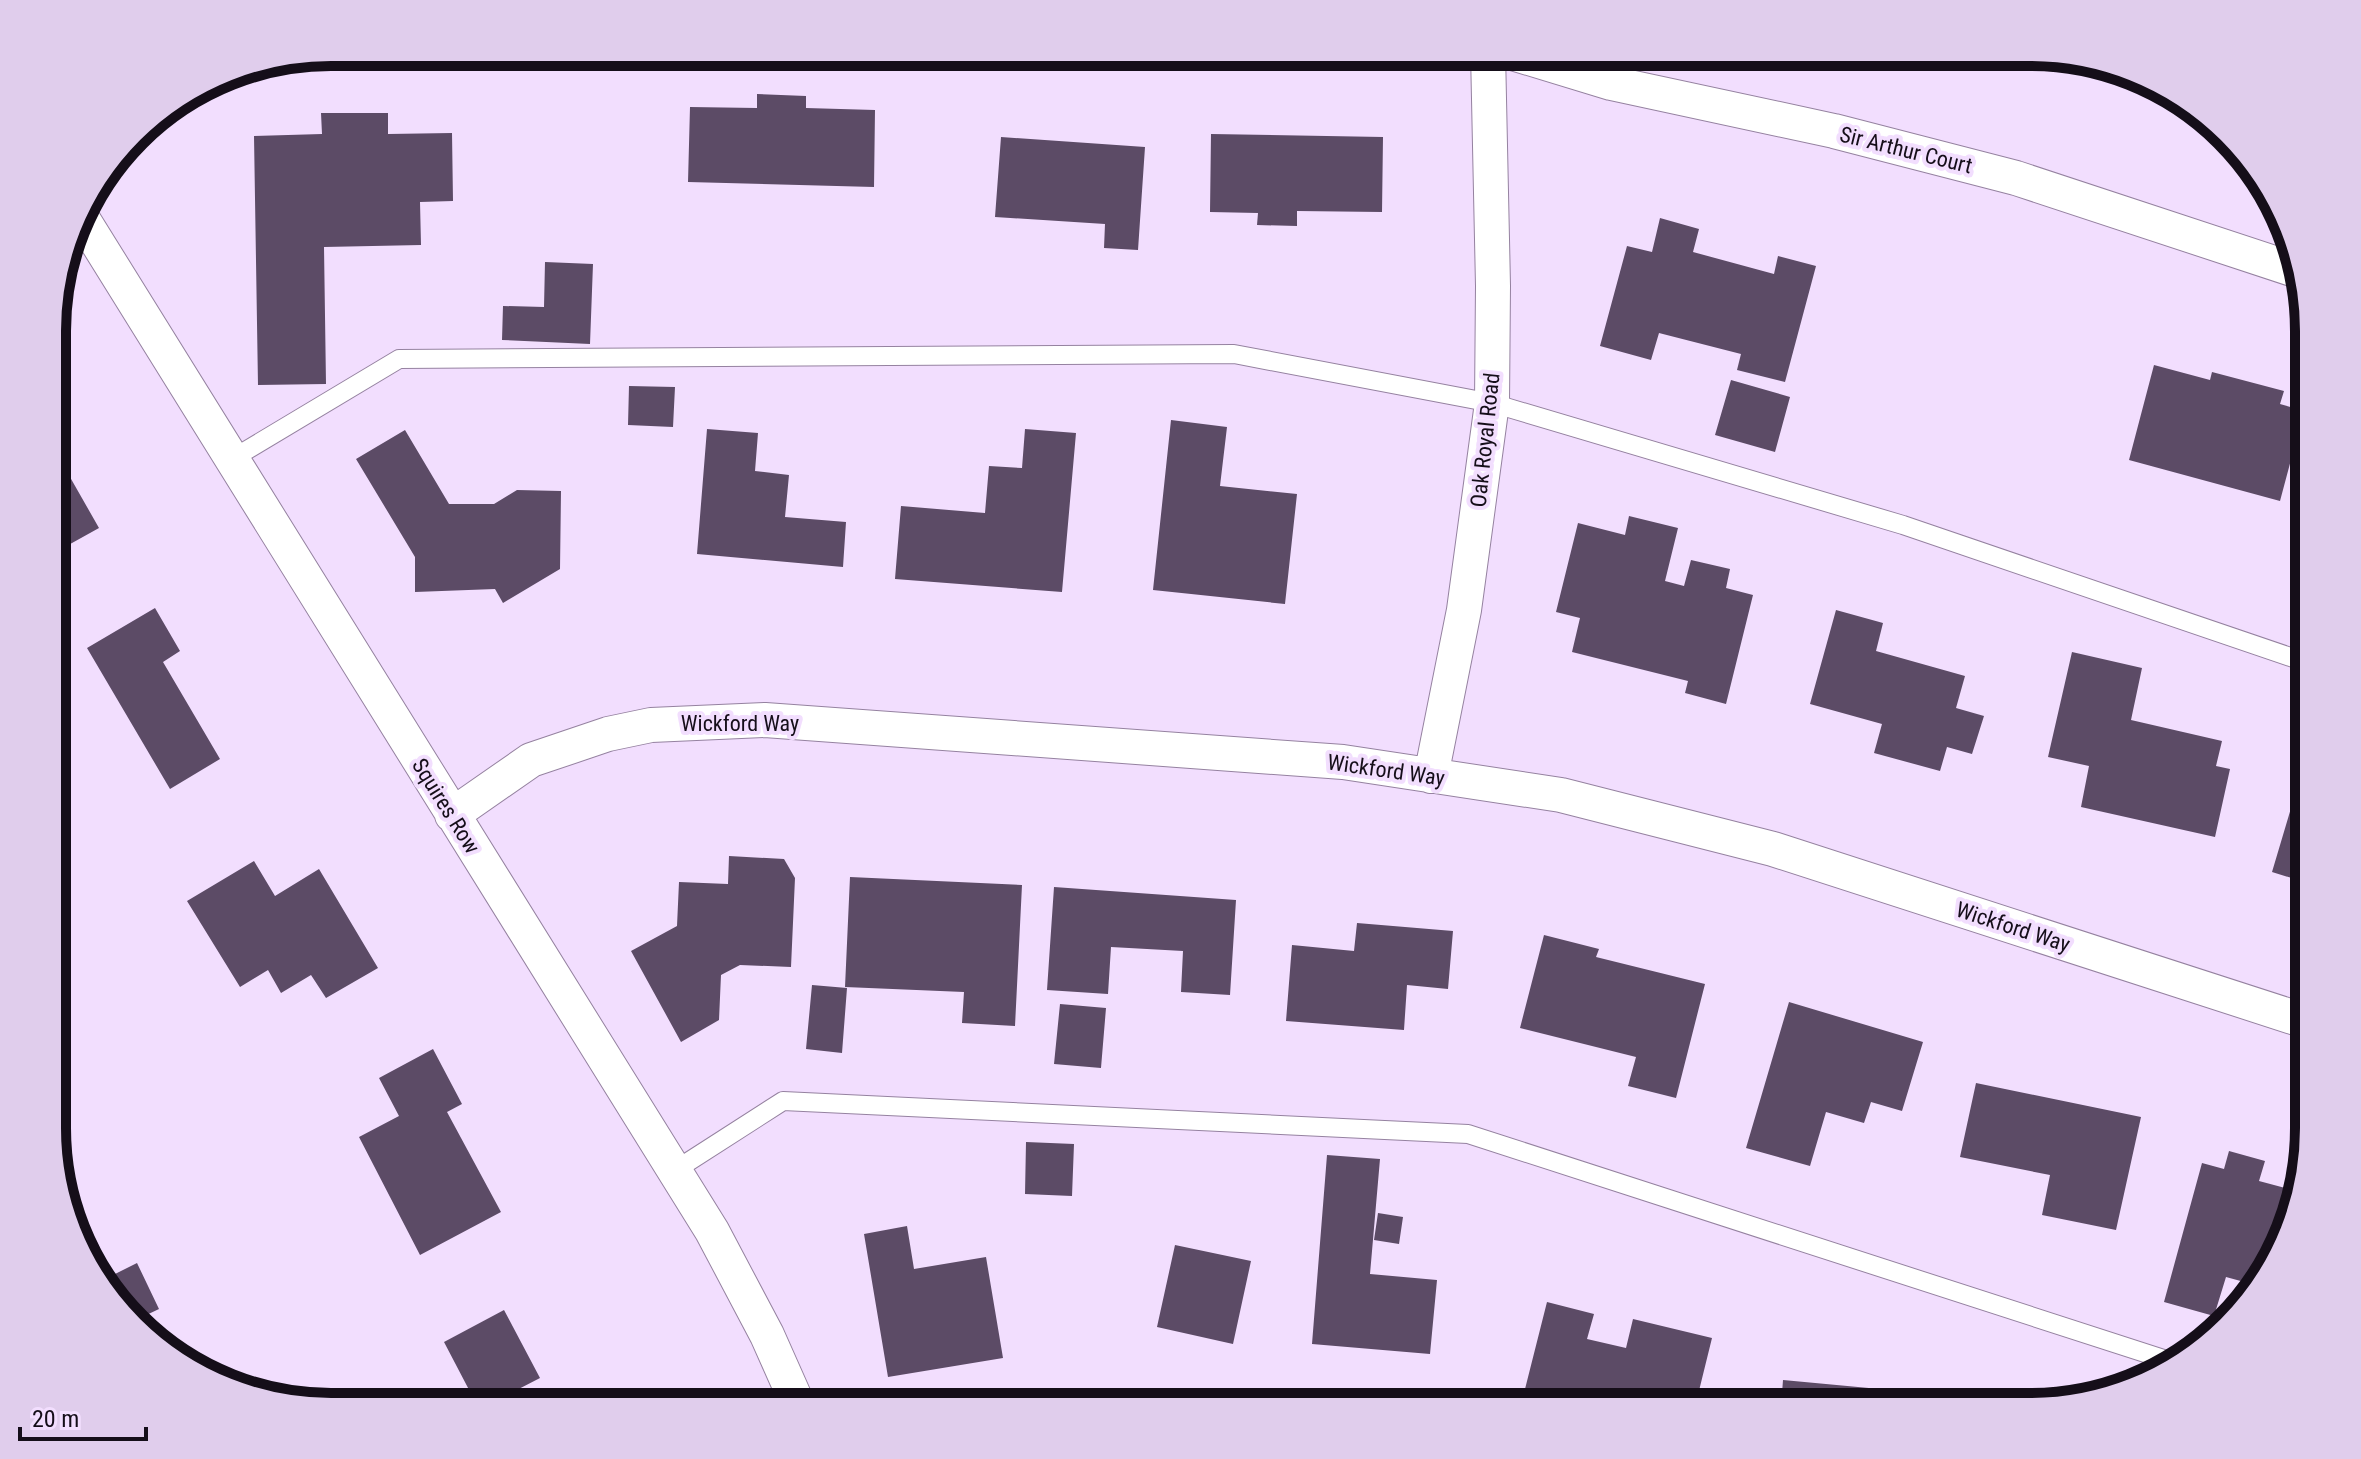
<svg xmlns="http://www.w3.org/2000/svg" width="2361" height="1459" font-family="'Roboto Condensed',sans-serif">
  <rect width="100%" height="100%" fill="#f2defe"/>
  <path fill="#5c4b66" d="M 757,94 L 806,96 L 806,108 L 875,110 L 874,187 L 688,182 L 690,107 L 757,108 Z
    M 321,113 L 388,113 L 388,134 L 452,133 L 453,201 L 420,202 L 421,245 L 324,247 L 326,384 L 258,385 L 254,136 L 322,134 Z
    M 1211,134 L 1383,137 L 1382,212 L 1297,211 L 1297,226 L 1257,225 L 1258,213 L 1210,212 Z
    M 1001,137 L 1145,147 L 1138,250 L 1104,248 L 1105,224 L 995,217 Z
    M 1660,218 L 1699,229 L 1693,252 L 1774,274 L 1778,256 L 1816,266 L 1785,382 L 1737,370 L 1741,354 L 1659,333 L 1651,360 L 1600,346 L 1627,246 L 1652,252 Z
    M 545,262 L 593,264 L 590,344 L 502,340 L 503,306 L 544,307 Z
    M 2154,365 L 2210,380 L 2212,372 L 2284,391 L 2280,404 L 2304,411 L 2280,501 L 2129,460 Z
    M 1731,380 L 1790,397 L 1775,452 L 1715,435 Z
    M 629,386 L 675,387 L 673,427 L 628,425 Z
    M 1171,420 L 1227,427 L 1220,486 L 1297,494 L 1285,604 L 1153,590 Z
    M 707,429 L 758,433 L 755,471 L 789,475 L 785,517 L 846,522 L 843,567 L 697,554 Z
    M 1025,429 L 1076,433 L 1062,592 L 895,579 L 901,506 L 985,513 L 989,466 L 1022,468 Z
    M 405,430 L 449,504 L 494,504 L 517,490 L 561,491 L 560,569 L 503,603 L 495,589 L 415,592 L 415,557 L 356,459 Z
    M 54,449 L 99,528 L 54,553 Z
    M 1629,516 L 1678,528 L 1665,581 L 1684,586 L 1691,560 L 1730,569 L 1726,588 L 1753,595 L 1726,704 L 1685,693 L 1688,681 L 1572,652 L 1580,618 L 1556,612 L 1578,523 L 1625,535 Z
    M 155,608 L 180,651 L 163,662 L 220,759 L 170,789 L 87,648 Z
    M 1836,610 L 1883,623 L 1876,651 L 1965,676 L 1956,708 L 1984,716 L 1972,754 L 1947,747 L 1940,771 L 1874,753 L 1882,724 L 1810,704 Z
    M 2072,652 L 2142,668 L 2131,720 L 2222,741 L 2216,766 L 2230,769 L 2215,837 L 2081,807 L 2089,766 L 2048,757 Z
    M 2308,751 L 2308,883 L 2272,872 Z
    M 729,856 L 784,859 L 795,878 L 791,967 L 740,965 L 721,975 L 719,1020 L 681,1042 L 631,951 L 677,926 L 679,882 L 728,884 Z
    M 254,861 L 275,896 L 319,869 L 378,968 L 326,998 L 311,975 L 281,993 L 268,970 L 240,987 L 187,901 Z
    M 850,877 L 1022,885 L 1015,1026 L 962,1023 L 964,992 L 845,987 Z
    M 1054,887 L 1236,900 L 1230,995 L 1181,992 L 1183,951 L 1111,947 L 1108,994 L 1047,990 Z
    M 1357,923 L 1453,931 L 1448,989 L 1407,985 L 1404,1030 L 1286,1021 L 1292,945 L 1354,951 Z
    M 1544,935 L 1599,949 L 1596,957 L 1705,984 L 1676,1098 L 1628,1086 L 1636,1057 L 1520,1028 Z
    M 812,985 L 847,988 L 842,1053 L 806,1049 Z
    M 1789,1002 L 1923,1042 L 1902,1111 L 1871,1102 L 1864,1123 L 1826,1112 L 1810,1166 L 1746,1148 Z
    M 1060,1004 L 1106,1008 L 1101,1068 L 1054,1064 Z
    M 433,1049 L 462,1104 L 447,1112 L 501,1212 L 420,1255 L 359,1137 L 399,1116 L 379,1078 Z
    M 1976,1083 L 2141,1117 L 2116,1230 L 2042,1215 L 2050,1175 L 1960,1157 Z
    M 1026,1142 L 1074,1144 L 1072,1196 L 1025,1194 Z
    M 2229,1151 L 2265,1161 L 2259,1181 L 2293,1190 L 2262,1282 L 2259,1286 L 2226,1277 L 2214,1316 L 2164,1302 L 2202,1163 L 2224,1169 Z
    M 1327,1155 L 1380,1159 L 1370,1274 L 1437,1280 L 1430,1354 L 1312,1344 Z
    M 1378,1213 L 1403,1217 L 1399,1244 L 1374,1240 Z
    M 85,1218 L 113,1275 L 137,1263 L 159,1309 L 138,1319 L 90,1268 L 74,1223 Z
    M 907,1226 L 914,1269 L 986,1257 L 1003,1358 L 888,1377 L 864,1234 Z
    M 1175,1245 L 1251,1261 L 1233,1344 L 1157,1327 Z
    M 1547,1302 L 1594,1314 L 1587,1339 L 1626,1348 L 1633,1319 L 1712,1338 L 1695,1407 L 1543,1407 L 1522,1401 Z
    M 504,1310 L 540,1378 L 484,1407 L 478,1407 L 444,1342 Z
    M 1783,1380 L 1933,1394 L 1932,1406 L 1781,1407 Z"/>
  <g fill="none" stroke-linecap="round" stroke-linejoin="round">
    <g stroke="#9582a0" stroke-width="20">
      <path id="lane" d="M 232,459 L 399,359 L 1234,354 L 1492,403 L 1903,525 L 2308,663
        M 674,1171 L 783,1101 L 1468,1134 L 2176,1363"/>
    </g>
    <g stroke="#9582a0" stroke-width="36">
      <path id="street" d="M 1509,52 L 1611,83 L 1834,131 L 2016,178 L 2295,270
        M 79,213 L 712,1231 L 767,1335 L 799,1407
        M 1431,776 L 1464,610 L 1492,403 L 1493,286 L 1488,52
        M 452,815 L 531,760 L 608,734 L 651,725 L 765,720 L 1343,762 L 1561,795 L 1773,849 L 2308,1022"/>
    </g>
    <use href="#lane" stroke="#fff" stroke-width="18"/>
    <use href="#street" stroke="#fff" stroke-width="34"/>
  </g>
  <g text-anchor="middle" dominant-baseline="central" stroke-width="8" stroke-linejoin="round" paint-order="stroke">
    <g font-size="22" fill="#150e19" stroke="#f2defe">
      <text transform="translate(1906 150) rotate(14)">Sir Arthur Court</text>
      <text transform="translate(1485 440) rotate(-84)">Oak Royal Road</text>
      <text x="740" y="723">Wickford Way</text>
      <text transform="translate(1386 770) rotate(8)">Wickford Way</text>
      <text transform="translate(446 806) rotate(58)">Squires Row</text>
      <text transform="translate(2013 927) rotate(18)">Wickford Way</text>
    </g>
  </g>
  <path d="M0 0H2361V1459H0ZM331 66H2030A265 265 0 0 1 2295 331V1128A265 265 0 0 1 2030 1393H331A265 265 0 0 1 66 1128V331A265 265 0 0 1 331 66Z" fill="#e0cdec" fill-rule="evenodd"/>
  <path fill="none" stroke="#150e19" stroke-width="10" d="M331 66H2030A265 265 0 0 1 2295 331V1128A265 265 0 0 1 2030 1393H331A265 265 0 0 1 66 1128V331A265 265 0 0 1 331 66Z"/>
  <path d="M20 1427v12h126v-12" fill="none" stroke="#150e19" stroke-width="4"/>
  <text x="32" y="1427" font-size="24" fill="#150e19" stroke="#f2defe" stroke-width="6" paint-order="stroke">20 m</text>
</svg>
